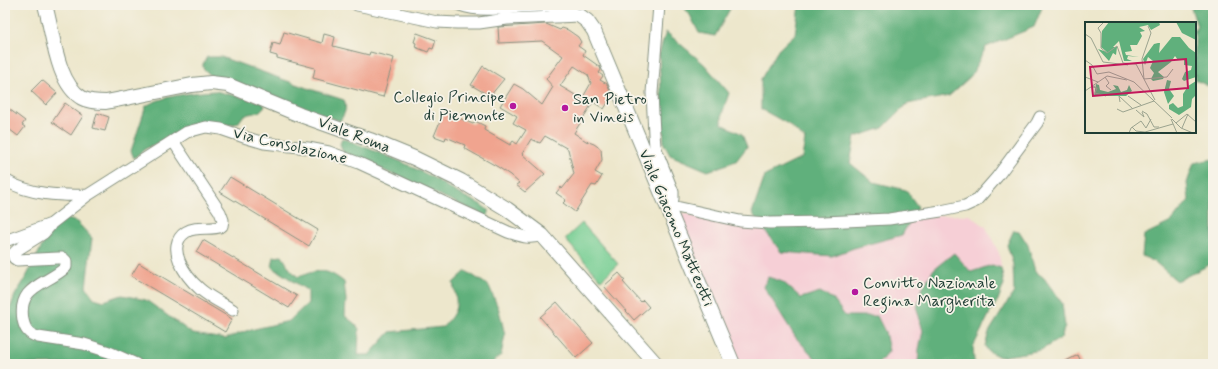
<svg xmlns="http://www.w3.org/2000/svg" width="1218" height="369" font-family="Mynerve,sans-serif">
  <rect width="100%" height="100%" fill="#f7f3e8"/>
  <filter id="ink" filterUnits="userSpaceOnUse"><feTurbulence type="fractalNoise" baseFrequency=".025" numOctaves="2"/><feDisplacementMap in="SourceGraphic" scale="8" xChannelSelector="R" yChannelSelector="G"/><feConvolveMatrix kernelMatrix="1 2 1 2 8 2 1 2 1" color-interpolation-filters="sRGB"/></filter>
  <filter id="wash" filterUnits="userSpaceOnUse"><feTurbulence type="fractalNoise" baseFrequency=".012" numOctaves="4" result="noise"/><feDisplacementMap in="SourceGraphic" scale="16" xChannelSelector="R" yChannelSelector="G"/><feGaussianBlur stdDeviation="0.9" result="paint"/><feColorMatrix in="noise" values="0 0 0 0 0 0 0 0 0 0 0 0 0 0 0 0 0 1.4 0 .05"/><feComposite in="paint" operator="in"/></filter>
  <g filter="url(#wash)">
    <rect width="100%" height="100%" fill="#ede7cc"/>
    <path fill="#f6cfd6" d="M 676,212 L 752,224 L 949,215 L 970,215 L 986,227 L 999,253 L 1004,284 L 931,364 L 739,364 Z"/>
    <path fill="#75cd92" stroke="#4a8563" d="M 582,223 L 618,264 L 601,280 L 565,239 Z"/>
    <path fill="#60b07c" stroke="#407658" d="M 682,5 L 732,5 L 715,36 L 699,33 L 690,15 Z
      M 799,5 L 1043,5 L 1034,27 L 986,47 L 971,76 L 949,96 L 907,104 L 883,128 L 855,137 L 850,163 L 873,182 L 906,190 L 918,207 L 902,235 L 854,248 L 832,256 L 781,252 L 752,213 L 765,176 L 802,158 L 805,139 L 788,124 L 761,109 L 761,79 L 778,50 L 795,34 Z
      M 1190,5 L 1213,5 L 1213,88 L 1195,80 L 1195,30 L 1197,26 Z
      M 666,32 L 704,64 L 729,93 L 722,114 L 722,124 L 742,134 L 747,147 L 736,161 L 708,171 L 670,155 L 664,144 L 659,54 Z
      M 207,57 L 221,57 L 304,87 L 344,100 C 347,109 345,113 340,121 L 211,76 L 203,68 L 203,64 Z
      M 215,91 L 262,102 L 265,106 L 259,112 L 244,115 L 238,123 L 231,125 L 196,123 L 145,149 L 134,158 L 131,151 L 146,106 C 161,96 196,92 215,91 Z
      M 342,138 L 402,162 L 432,177 L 455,192 L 480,204 L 488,210 L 488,216 L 486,216 L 343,152 L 340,144 Z
      M 1213,159 L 1213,263 L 1177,281 L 1155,262 L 1142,256 L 1144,235 L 1171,222 L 1189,200 L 1187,183 L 1194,163 Z
      M 67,219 L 77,222 L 92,238 L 86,287 L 94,298 L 104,301 L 122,295 L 146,300 L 193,334 L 225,339 L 246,331 L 289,321 L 308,303 L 308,291 L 272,267 L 274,257 L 282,256 L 290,269 L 298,277 C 319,269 326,268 344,282 L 346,300 L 345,316 L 355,324 L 359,329 L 358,355 L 369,355 L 390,332 L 443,327 C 459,309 458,306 453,283 L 466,271 L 489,286 L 499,310 L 505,335 L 501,355 L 491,364 L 210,364 L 191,362 L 187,364 L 14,364 L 5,350 L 5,328 L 8,314 L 15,295 L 24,281 L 44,242 L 54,224 Z
      M 1014,230 L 1019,231 L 1028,245 L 1035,271 L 1044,278 L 1062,303 L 1065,326 L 1061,338 L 1041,350 L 1000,357 L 988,351 L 985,346 L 989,332 L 1014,292 L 1013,264 L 1007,245 Z
      M 954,253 L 971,272 L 992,265 L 1001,268 L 1004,284 L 998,300 L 992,309 L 973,347 L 974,361 L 975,364 L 918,364 L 919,349 L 923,331 L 917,309 L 921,290 L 934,269 Z
      M 768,277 L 783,282 L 801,298 L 820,292 L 833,299 L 845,316 L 877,316 L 885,332 L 889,351 L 878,364 L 867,364 L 847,361 L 830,364 L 815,358 L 796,338 L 764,287 Z"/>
    <g id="blocks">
      <path fill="#f0a48f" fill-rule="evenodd" d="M 546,24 L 560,30 L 562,28 L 568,30 L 578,37 L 581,42 L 578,46 L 585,51 L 583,55 L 600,67 L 601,70 L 599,73 L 603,76 L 600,80 L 607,84 L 612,96 L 604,109 L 593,102 L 574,133 L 586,141 L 594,144 L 601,149 L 602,160 L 595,172 L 602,176 L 596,186 L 592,185 L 575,212 L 563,203 L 566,200 L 556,193 L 561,187 L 562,189 L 574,174 L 568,149 L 545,136 L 540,143 L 531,139 L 522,154 L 545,174 L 525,192 L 516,185 L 519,183 L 510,175 L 498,167 L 464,148 L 465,145 L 446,137 L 445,140 L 434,136 L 444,112 L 473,124 L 475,121 L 485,126 L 484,130 L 510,145 L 513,141 L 517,144 L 526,130 L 513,123 L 517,116 L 500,106 L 514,84 L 523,89 L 542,105 L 553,87 L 546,79 L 563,56 L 542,41 L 499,43 L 498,27 ZM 574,66 L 588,75 L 591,83 L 582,99 L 560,86 Z
        M 284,32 L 322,43 L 324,34 L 335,37 L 333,46 L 369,55 L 370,52 L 394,58 L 383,97 L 313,78 L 315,68 L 277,58 L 277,56 L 270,54 L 273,43 L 280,45 Z
        M 417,33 L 436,40 L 433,49 L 430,48 L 428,52 L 415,47 L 416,43 L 414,42 Z
        M 483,66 L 504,79 L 490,96 L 471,85 Z
        M 42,80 L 57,93 L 46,105 L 31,91 Z
        M 65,103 L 83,116 L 71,135 L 52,122 Z
        M 5,106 L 25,121 L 22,125 L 25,127 L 18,136 L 5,126 Z
        M 97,113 L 109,117 L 105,131 L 93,128 Z
        M 230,177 L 318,230 L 309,246 L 220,192 Z
        M 203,240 L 297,296 L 289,308 L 196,252 Z
        M 139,263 L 232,319 L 225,332 L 131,276 Z
        M 619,273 L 625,280 L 623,282 L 641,302 L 643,300 L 649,307 L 634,320 L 604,286 Z
        M 557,302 L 593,343 L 576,358 L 540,317 Z
        M 1078,355 L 1082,364 L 1060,364 Z"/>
    </g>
  </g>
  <g filter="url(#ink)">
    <use href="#blocks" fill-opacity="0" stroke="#869280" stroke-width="1"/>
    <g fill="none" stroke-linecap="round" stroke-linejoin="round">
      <g stroke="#869280" stroke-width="13">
        <path id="minor" d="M 357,5 L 437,22 L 457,23 L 479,23 L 507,19 L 580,16
          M 460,5 C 491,16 524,2 555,7 C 563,8 569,11 576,14
          M 659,5 L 652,93 L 654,134 L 655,146 L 659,157 L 673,192 L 673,199 L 667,205 L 740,221 L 770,223 L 824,222 L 889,219 L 941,211 L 965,206 L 976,201 L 997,177 L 1037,123 L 1040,117
          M 173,141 L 220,212 L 223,220 L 222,226 C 211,231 197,225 186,232 C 164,246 186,277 200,289 C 209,297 222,303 233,310
          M 5,180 C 29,195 61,196 88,195
          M 50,226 L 44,233 L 17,250 L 13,254 L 14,258 L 17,260 L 58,258 L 63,258 L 66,261 L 66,267 C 47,285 17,285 23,320 C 25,329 28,334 38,337 L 84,344 L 109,352 L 136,364
          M 5,241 L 51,224 L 88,195 L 187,132 L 206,127 L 221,129 L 247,138 L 264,143 L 308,148 L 329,152 L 359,163 L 508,232 C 521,236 529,240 542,235"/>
      </g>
      <g stroke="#869280" stroke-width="16">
        <path id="tertiary" d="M 45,5 C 53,31 56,83 82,98 C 89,102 99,102 106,102 L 192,85 L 211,83 L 228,85 L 300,115 L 370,140 L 414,158 L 461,181 L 507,209 L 542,235 L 656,364
          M 580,16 L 587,21 L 594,31 L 733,364"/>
      </g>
      <use href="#minor" stroke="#fff" stroke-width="11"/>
      <use href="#tertiary" stroke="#fff" stroke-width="14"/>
    </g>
  </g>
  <g fill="#b5179e" stroke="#f7f3e8" stroke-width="1.5">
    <circle cx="513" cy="106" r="4"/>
    <circle cx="565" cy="108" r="4"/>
    <circle cx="855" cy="292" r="4"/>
  </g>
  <g text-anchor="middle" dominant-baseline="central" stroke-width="3.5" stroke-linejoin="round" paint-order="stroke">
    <g font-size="16" fill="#1f3d34" stroke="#f7f3e8" text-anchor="start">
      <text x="505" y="97" text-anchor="end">Collegio Principe<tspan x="505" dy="18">di Piemonte</tspan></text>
      <text x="573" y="99">San Pietro<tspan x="573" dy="18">in Vineis</tspan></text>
      <text x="863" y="283">Convitto Nazionale<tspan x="863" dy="18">Regina Margherita</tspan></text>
    </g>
    <g font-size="16" fill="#1f3d34" stroke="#f7f3e8">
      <text transform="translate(354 135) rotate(21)">Viale Roma</text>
      <text transform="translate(290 146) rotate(13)">Via Consolazione</text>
      <text transform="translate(676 228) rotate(67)">Viale Giacomo Matteotti</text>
    </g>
  </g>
  <g transform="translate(1085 22)">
    <rect width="111" height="111" fill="#ede7cc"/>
    <path d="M 24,0 L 74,0 L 75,3 L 66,8 L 63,3 L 54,5 L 60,9 L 55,10 L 57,14 L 52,23 L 45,23 L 47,29 L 40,30 L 41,33 L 54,35 L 43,34 L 42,37 L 47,39 L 39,39 L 34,19 L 28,25 L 32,25 L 31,33 L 28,31 L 24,39 L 13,27 L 22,30 L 16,25 L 17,9 ZM 91,0 L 111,0 L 111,18 L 97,11 ZM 87,15 L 95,15 L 104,26 L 111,31 L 111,55 L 99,59 L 97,57 L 100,50 L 106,48 L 107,44 L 99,43 L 99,37 L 93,38 L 90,34 L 86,40 L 73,50 L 79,55 L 78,57 L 68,59 L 66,57 L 69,51 L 65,46 L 68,39 L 63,35 L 60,43 L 58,37 L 69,22 L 73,21 L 75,21 L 74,31 ZM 82,58 L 86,59 L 84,67 L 89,74 L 83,82 L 79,70 ZM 111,59 L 111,73 L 107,77 L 106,85 L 94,93 L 84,87 L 84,83 L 88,81 L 93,86 L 98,84 L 98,72 L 103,64 ZM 11,62 L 14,63 L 15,68 L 23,70 L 31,67 L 28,63 L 33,64 L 36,70 L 42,68 L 44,63 L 47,69 L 41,74 L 9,74 Z" fill="#60b07c"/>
    <path fill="none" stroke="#9ba38f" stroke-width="1" d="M 19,0 L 13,6 L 16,11 L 16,26 L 22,31 L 32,24 L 38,41 L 51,42M 63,4 L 66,11 L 57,37 L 59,57 L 82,55 L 88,47M 0,12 L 6,16 L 18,40 L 43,43M 0,38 L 7,43 L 12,52 L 24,50 L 49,60 L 87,96M 51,42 L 70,78M 0,55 L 13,60M 20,55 L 24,61 L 21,64 L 26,68M 10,64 L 8,65 L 12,66 L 10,71 L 21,74M 0,69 L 22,54 L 42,58M 43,74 L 56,83M 35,80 L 34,74 L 48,87M 32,87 L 38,90 L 69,79M 51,88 L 59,95 L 57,90M 57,89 L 62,92 L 69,105 L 74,105M 86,97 L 92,111M 87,97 L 96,106 L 108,111M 91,101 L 102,92 L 111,100M 47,105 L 51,109 L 60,110 L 88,102M 97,106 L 103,92M 44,111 L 46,106 L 56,99 L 61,106 L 66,97"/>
    <path fill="#c2185b" fill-opacity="0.15" stroke="#c2185b" stroke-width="2" d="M 101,37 L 103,66 L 8,74 L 5,45 Z"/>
    <rect width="111" height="111" fill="none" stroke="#1f3d34" stroke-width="2"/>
  </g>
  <rect width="1218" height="369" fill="none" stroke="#f7f3e8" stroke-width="20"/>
</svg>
